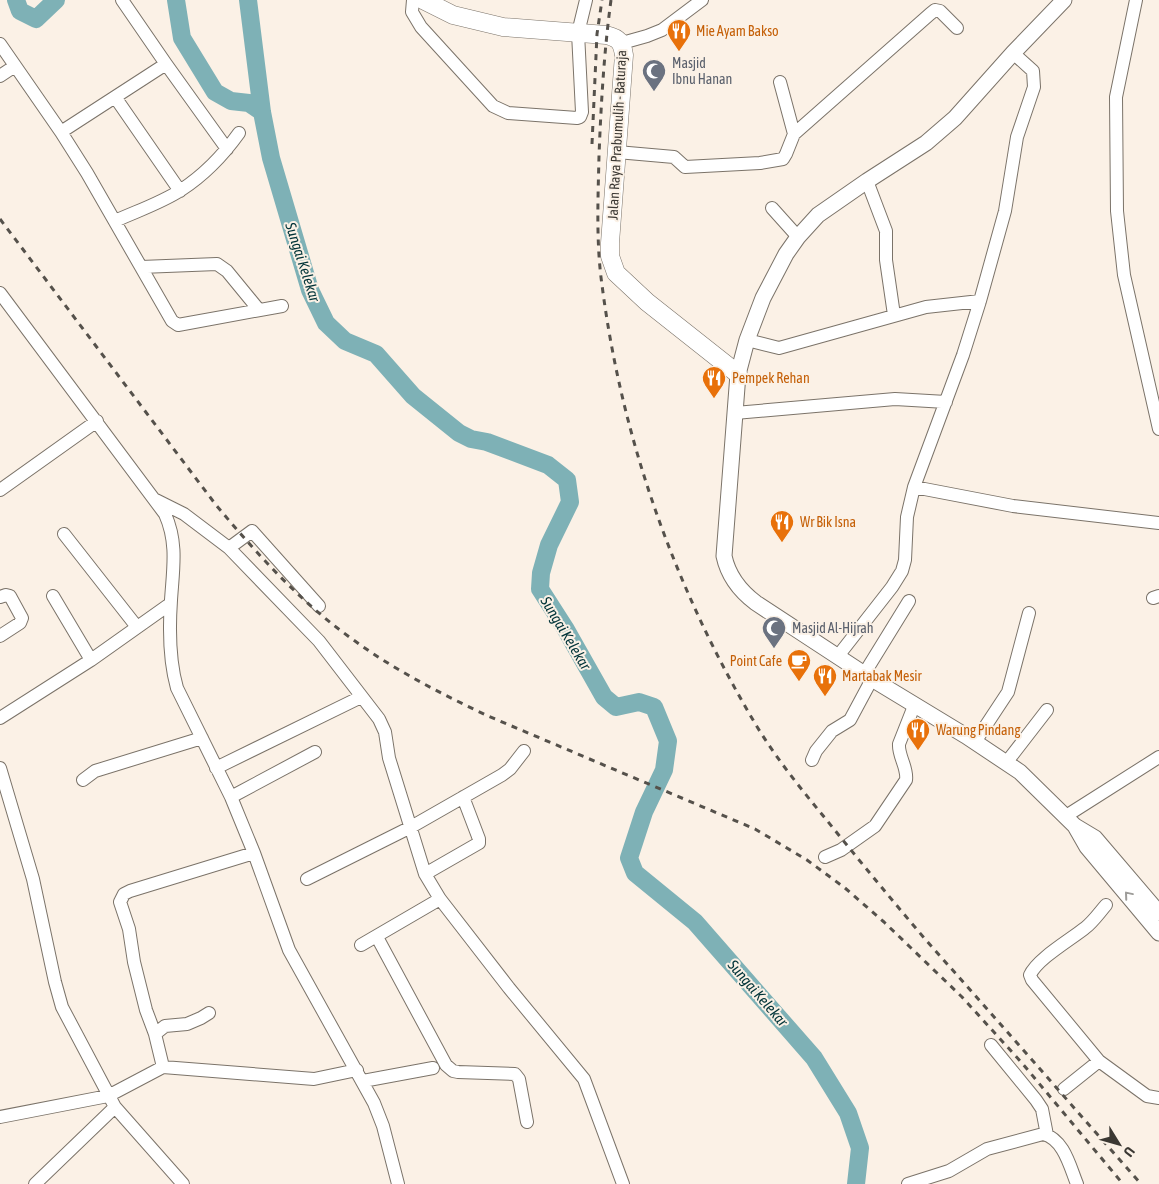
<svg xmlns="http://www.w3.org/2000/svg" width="1159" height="1184" font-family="'Asap Condensed',sans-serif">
  <rect width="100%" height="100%" fill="#fbf1e6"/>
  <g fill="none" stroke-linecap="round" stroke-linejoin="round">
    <path stroke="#7eb1b6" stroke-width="18" d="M 16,0 L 20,11 L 36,19 L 56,0
      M 176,0 L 182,38 L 215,92 L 231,101 L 249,103 L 262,112
      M 248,0 L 262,112 L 271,158 L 310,290 L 326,323 L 345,341 L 376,354 L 413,396 L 459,433 L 471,439 L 487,442 L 548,465 L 567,480 L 570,502 L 549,545 L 541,573 L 540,589 L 565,628 L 604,697 L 616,707 L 639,702 L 654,707 L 668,741 L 664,770 L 644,812 L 629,858 L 635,873 L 695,922 L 814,1058 L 848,1113 L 860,1148 L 856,1184"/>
    <g stroke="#7b7369" stroke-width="14">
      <path id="minor" d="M 122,0 L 166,64 L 227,149
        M 413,0 L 412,12 L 421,27 L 493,106 L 508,113 L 577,118 L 580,117 L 582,112 L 578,33 L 586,0
        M 1136,0 L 1116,97 L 1117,211 L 1124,275 L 1159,429
        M 622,43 L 647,36 L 662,30 L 702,0
        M 0,44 L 61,132 L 87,173 L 172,321 L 178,325 L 282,306
        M 0,76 L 15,66
        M 780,82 L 794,134
        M 115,97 L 180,191
        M 61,132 L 166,64
        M 617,152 L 674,157 L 685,167 L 760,163 L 783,159 L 786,154 L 794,134 L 930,14 L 935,10 L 940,11 L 957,28
        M 867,181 L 886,231 L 886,260 L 894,315
        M 772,208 L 798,237
        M 115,221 C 137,211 161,203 181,190 C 204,175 224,154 239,133
        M 141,267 L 217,264 L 227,271 L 259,310
        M 0,293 L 165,514 C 178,543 173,569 171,600 C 169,629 169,660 177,688 L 231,797 L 254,853 L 289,950 L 374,1103 L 383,1126 L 398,1184
        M 747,340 L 779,348 L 926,307 L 980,301
        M 735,413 L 895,399 L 946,402
        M 914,487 L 1013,506 L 1159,523
        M 0,490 L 97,421
        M 156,500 L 184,514 L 229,548 L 319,641 L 379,719 L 385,732 L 389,758 L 425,874 L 440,899 L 509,988 L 584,1079 L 623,1184
        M 64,534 L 137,627
        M 229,548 L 252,531 L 319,606
        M 53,596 L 91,660
        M 0,597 L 6,595 L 10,596 L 22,618 L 20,623 L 0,636
        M 1153,598 L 1159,596
        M 838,656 L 892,587 L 902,571 L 905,560 L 907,517 L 914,487 L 963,355 L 980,301 L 1005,211 L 1017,137 L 1034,87 L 1033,71 L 1013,53
        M 864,674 L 909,601
        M 0,718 L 91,660 L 170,604
        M 975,742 L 1008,692 L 1029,613
        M 812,760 L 816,751 L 832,731 L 850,720 L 872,679
        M 1006,763 L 1047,710
        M 0,768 L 33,879 L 55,982 L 62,1007 L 115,1107 L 183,1184
        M 216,768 L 361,697
        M 83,780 L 95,771 L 202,738
        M 231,797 L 315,752
        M 1066,816 L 1159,757
        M 825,857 L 841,850 L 875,826 L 906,780 C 908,768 898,756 899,744 L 914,706
        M 425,874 L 479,843 L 479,839 L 463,797
        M 307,879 L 411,827 L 502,775 L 510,769 L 524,751
        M 377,937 L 446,1065 L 453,1071 L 458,1072 L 515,1074 L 519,1079 L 527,1122
        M 361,945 L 440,899
        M 155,1034 L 146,1010 L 134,962 L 129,929 L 120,902 L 124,894 L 130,891 L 254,853
        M 991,1045 L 1036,1100 L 1042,1109 L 1047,1135
        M 1099,1061 L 1032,980 L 1030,975 C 1037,959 1070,940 1085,928 C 1093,922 1099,913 1106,905
        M 163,1067 L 155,1034 L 165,1026 L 187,1024 L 201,1018 L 209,1013
        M 363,1081 L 433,1068
        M 1064,1089 L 1099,1061 L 1147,1096 L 1159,1098
        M 0,1117 L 108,1096 L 163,1067 L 314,1079 L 357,1070
        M 35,1184 L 115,1107
        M 908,1184 L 949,1171 L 987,1149 L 1043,1134 C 1064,1139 1070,1167 1077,1184"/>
    </g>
    <g stroke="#7b7369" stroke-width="17">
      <path id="major" d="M 1064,0 L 1013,53 L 955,118 L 926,143 L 867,181 L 818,215 L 798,237 L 786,254 L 763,298 L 747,340 L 738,374 L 724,556 C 728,575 740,591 756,603 L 872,679 L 966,736 L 1020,772 L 1075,826 L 1087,847 L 1159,933
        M 1075,826 L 1095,838 L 1159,913"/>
    </g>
    <g stroke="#7b7369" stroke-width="19">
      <path id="highway" d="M 423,0 L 453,15 L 503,27 L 606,35 C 619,38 622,42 624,55 L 610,243 L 610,256 L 616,273 L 647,302 L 738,374"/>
    </g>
    <use href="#minor" stroke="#fff" stroke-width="12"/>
    <use href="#major" stroke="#fff" stroke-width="15"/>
    <use href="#highway" stroke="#fff" stroke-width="18"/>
    <path stroke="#55514b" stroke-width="3" stroke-dasharray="6 6" stroke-linecap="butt" d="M 611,0 C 604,52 601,104 599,156 C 598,199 596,243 602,285 C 622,441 676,591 756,725 C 776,758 801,789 825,818 C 858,859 891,899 925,939 C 997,1020 1069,1102 1141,1184
      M 592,144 L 597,34 L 602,0
      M 0,219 L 216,505 C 257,554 302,604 355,641 C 396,671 442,694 488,716 L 755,829 L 807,860 L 845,888 L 884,922 L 962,997 L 1022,1063 L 1123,1184"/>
  </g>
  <defs><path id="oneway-chevron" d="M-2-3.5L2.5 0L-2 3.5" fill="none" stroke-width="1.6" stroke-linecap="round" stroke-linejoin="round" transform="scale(1.25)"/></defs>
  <use stroke="#9d9c99" href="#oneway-chevron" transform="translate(1128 895) rotate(-130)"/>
  <defs>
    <g id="restaurant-pin" transform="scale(1.25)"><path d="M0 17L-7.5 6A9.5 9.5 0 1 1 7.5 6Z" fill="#e8710a" stroke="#fbf1e6"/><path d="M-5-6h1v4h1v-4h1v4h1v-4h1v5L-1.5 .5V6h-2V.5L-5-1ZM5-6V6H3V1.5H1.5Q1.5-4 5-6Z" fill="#fff"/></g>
    <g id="mosque-pin" transform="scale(1.25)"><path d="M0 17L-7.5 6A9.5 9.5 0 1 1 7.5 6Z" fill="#6b7280" stroke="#fbf1e6"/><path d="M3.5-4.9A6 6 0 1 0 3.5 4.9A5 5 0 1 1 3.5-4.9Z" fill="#fff"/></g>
    <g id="cafe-pin" transform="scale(1.25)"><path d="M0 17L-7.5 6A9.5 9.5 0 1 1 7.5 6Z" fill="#e8710a" stroke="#fbf1e6"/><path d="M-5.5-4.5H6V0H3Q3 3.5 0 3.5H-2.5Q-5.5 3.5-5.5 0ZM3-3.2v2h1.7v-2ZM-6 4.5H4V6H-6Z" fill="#fff"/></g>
  </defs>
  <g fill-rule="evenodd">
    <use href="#restaurant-pin" x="679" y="31"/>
    <use href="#mosque-pin" x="654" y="71"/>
    <use href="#restaurant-pin" x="714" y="378"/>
    <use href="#restaurant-pin" x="782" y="522"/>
    <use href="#mosque-pin" x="774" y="628"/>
    <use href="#cafe-pin" x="799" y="661"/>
    <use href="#restaurant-pin" x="825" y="676"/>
    <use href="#restaurant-pin" x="918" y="730"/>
  </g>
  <g text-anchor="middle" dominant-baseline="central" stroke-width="4" stroke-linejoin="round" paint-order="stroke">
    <g font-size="14" fill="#c56008" stroke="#fbf1e6" text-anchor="start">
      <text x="696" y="31">Mie Ayam Bakso</text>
      <text x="732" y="378">Pempek Rehan</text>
      <text x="800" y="522">Wr Bik Isna</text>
      <text x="782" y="661" text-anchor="end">Point Cafe</text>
      <text x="842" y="676">Martabak Mesir</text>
      <text x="936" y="730">Warung Pindang</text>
    </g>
    <g font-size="14" fill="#5b616d" stroke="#fbf1e6" text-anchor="start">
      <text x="672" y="63">Masjid<tspan x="672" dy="16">Ibnu Hanan</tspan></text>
      <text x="792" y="628">Masjid Al-Hijrah</text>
    </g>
    <g font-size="14" fill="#3b3833" stroke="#fbf1e6">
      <text transform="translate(617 135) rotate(-87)">Jalan Raya Prabumulih - Baturaja</text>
    </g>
    <g font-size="15" font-style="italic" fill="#003338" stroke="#fbf1e6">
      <text transform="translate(303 262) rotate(72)">Sungai Kelekar</text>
      <text transform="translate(566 633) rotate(59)">Sungai Kelekar</text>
      <text transform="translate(758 993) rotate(49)">Sungai Kelekar</text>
    </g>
  </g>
  <g transform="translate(1119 1144) rotate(127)" stroke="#fbf1e6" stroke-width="4" paint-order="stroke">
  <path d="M0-4L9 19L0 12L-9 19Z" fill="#3b3833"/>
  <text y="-8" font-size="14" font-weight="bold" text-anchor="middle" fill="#3b3833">U</text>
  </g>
</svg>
